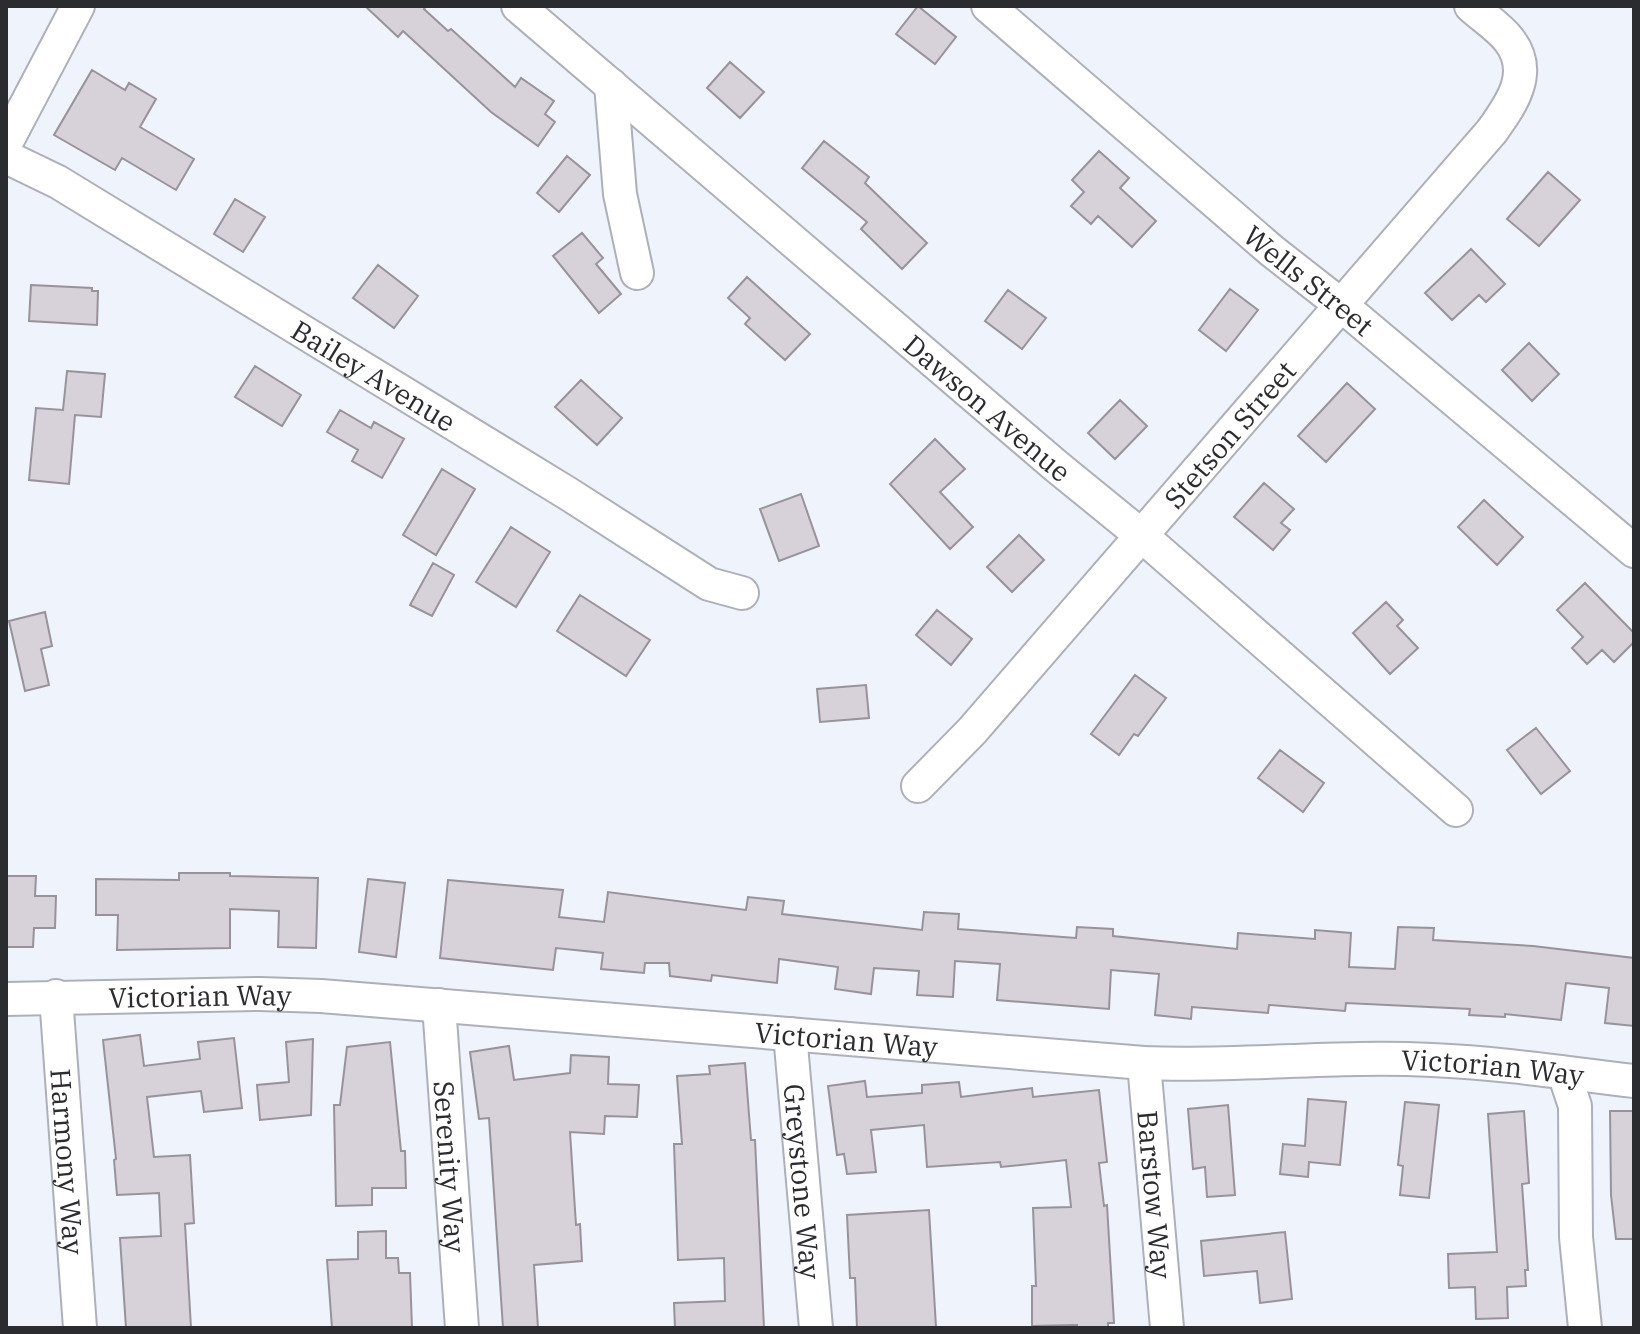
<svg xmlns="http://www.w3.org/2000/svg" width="1640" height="1334" font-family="'IBM Plex Serif',serif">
  <rect width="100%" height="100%" fill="#eff3fb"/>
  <path fill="#d7d2d9" stroke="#98939a" stroke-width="2" d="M 365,6 L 426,6 L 424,9 L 448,31 L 451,29 L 515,87 L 521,78 L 554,101 L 545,114 L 555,122 L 538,146 L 491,112 L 403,31 L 398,37 Z
    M 918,6 L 956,37 L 935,64 L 896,34 Z
    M 730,62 L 764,92 L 740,118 L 707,88 Z
    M 92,70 L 125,90 L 129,83 L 156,99 L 140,127 L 194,159 L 176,190 L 122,158 L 115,170 L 54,135 Z
    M 824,141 L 869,177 L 865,183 L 927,243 L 902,269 L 861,229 L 867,222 L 802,168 Z
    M 1099,151 L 1129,178 L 1120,188 L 1156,221 L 1132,247 L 1098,216 L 1091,224 L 1071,206 L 1084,192 L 1072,180 Z
    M 567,156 L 590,175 L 559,212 L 537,193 Z
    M 1548,172 L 1580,200 L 1539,246 L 1507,219 Z
    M 235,199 L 265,217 L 243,252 L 214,234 Z
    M 582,233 L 603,258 L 596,264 L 621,294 L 599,313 L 553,256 Z
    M 1471,249 L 1505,284 L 1486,302 L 1479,295 L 1452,320 L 1425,293 Z
    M 378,265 L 418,296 L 394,328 L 353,298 Z
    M 747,277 L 810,334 L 785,360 L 745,324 L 750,318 L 728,298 Z
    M 31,285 L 92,288 L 92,291 L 98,291 L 97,325 L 29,321 Z
    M 1230,289 L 1258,310 L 1226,351 L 1199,330 Z
    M 1008,290 L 1046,318 L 1022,349 L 985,321 Z
    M 1529,343 L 1559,374 L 1532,401 L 1502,370 Z
    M 255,366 L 301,395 L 282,426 L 235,397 Z
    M 67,371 L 105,374 L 101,417 L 75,415 L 69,484 L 29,480 L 36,408 L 63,410 Z
    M 581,380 L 622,418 L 597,445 L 555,407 Z
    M 1347,383 L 1375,409 L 1326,462 L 1298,436 Z
    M 1120,400 L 1147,426 L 1115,459 L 1088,433 Z
    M 340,410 L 371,428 L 374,422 L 404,439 L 382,478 L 352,461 L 358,450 L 327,432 Z
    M 935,439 L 965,469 L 940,492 L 973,527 L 950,549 L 890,484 Z
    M 442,469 L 475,489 L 436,555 L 403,535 Z
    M 1264,483 L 1294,509 L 1281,523 L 1290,530 L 1273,550 L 1234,517 Z
    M 801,494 L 819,546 L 779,561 L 760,509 Z
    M 1484,500 L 1523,537 L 1497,565 L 1458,527 Z
    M 511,527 L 550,552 L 516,607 L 476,582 Z
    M 1019,535 L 1044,560 L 1012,592 L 987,567 Z
    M 433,563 L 454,575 L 432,616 L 410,605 Z
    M 1585,583 L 1634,633 L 1634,642 L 1614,662 L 1602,650 L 1587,664 L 1572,648 L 1583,637 L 1557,610 Z
    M 580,595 L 650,640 L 626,676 L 557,631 Z
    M 1386,602 L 1403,620 L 1397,626 L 1418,648 L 1390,674 L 1353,633 Z
    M 937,610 L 972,639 L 951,665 L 916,635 Z
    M 45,612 L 52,646 L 41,649 L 49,685 L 25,691 L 9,621 Z
    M 1135,675 L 1166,698 L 1138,736 L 1134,734 L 1119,755 L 1091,734 Z
    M 866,685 L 869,718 L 820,722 L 817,689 Z
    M 1536,728 L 1570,771 L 1541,794 L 1507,750 Z
    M 1280,750 L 1324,783 L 1303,812 L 1258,778 Z
    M 179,873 L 230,873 L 230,876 L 318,878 L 316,948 L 278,947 L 279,911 L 230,909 L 230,948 L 117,950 L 118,915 L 96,915 L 96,879 L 179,880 Z
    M 6,876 L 36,876 L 35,896 L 56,896 L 55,928 L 34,928 L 33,947 L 6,947 Z
    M 368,879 L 405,883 L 396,957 L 359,952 Z
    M 448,880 L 563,890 L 559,917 L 604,922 L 608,892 L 746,910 L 748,897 L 784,901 L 782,914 L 922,930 L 924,912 L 959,914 L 958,929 L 1076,938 L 1077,927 L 1113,929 L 1113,936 L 1237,949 L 1238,933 L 1315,939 L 1315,930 L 1351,933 L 1349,967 L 1395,969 L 1398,927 L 1434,928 L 1433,940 L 1533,946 L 1634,958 L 1634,1026 L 1605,1023 L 1609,988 L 1566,983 L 1561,1020 L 1505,1014 L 1505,1017 L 1469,1015 L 1470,1009 L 1346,1003 L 1345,1011 L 1269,1005 L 1268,1013 L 1192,1007 L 1191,1019 L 1155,1015 L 1159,974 L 1111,970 L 1109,1009 L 997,1000 L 1000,964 L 955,961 L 953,997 L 917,995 L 919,971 L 874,968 L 871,994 L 835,989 L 838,967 L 779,959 L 777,983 L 712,975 L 711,981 L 670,976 L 669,963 L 645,963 L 644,973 L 601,969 L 603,953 L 556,948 L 553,970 L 440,958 Z
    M 140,1035 L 144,1066 L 200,1059 L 198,1042 L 234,1038 L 242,1108 L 204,1112 L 201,1091 L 147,1097 L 154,1157 L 190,1155 L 194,1223 L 185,1224 L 191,1328 L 126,1328 L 120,1238 L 161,1236 L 159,1193 L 117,1195 L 114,1160 L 116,1159 L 103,1040 Z
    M 313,1039 L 311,1115 L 260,1120 L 257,1085 L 289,1082 L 286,1042 Z
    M 390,1042 L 401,1151 L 405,1151 L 406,1188 L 372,1188 L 372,1205 L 336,1206 L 334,1105 L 340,1105 L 347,1047 Z
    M 509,1046 L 514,1080 L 570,1073 L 571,1055 L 609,1057 L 608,1084 L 639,1085 L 637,1117 L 605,1116 L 604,1134 L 570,1132 L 576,1225 L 580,1224 L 582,1261 L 534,1265 L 538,1328 L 503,1328 L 489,1118 L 479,1119 L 470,1052 Z
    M 745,1063 L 751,1140 L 755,1140 L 764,1328 L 675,1328 L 674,1303 L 725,1301 L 724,1258 L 678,1260 L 674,1144 L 682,1144 L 677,1076 L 710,1074 L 709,1066 Z
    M 865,1081 L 867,1097 L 922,1093 L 922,1085 L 959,1082 L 961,1097 L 1032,1088 L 1033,1097 L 1099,1090 L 1107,1162 L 1099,1163 L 1104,1206 L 1107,1205 L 1114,1323 L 1108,1323 L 1108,1328 L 1077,1328 L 1077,1325 L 1032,1326 L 1032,1286 L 1036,1286 L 1033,1208 L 1071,1207 L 1066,1160 L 1001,1167 L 1000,1162 L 927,1167 L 924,1125 L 871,1130 L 876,1172 L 847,1174 L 844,1154 L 837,1155 L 828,1086 Z
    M 1308,1099 L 1346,1102 L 1340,1165 L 1309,1162 L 1308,1177 L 1280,1174 L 1283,1144 L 1305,1146 Z
    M 1405,1102 L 1439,1105 L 1429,1198 L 1400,1195 L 1403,1166 L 1398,1165 Z
    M 1228,1105 L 1235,1195 L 1207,1197 L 1205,1167 L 1193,1169 L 1188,1109 Z
    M 1524,1111 L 1529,1183 L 1522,1184 L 1528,1270 L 1525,1270 L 1526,1286 L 1507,1287 L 1508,1318 L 1476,1319 L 1475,1287 L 1449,1288 L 1448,1254 L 1497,1252 L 1488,1114 Z
    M 1610,1111 L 1634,1111 L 1634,1239 L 1616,1239 L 1611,1195 Z
    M 929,1210 L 936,1327 L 857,1328 L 855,1278 L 850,1278 L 847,1215 Z
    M 386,1231 L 386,1258 L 398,1258 L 399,1273 L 410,1273 L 412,1328 L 332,1328 L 327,1260 L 358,1259 L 358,1232 Z
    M 1285,1232 L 1292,1299 L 1260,1303 L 1257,1271 L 1204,1276 L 1201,1241 Z"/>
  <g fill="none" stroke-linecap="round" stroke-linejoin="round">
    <g stroke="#adb0b8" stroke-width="36">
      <g id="street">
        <path id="s1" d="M 518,6 L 1056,466 L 1142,536 L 1456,810"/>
        <path id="s2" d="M 988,6 L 1272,251 L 1341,305 L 1634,551"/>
        <path d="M 611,85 L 620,194 L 637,273"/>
        <path d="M 6,143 L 78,6"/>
        <path id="s3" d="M 6,157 L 58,182 L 567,493 L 709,584 L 742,593"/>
        <path id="s4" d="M 918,786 L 972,731 L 1492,131 C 1512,103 1534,72 1509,40 C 1499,27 1483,17 1471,6"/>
        <path id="s5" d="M 56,996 L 80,1328"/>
        <path id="s6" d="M 6,999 L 260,994 L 321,996 L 1144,1063 C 1240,1067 1336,1055 1432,1060 C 1500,1063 1567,1073 1634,1081"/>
        <path id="s7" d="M 439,1005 L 462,1328"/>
        <path id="s8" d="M 790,1034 L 816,1328"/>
        <path id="s9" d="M 1144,1063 L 1167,1328"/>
        <path d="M 1564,1073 L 1575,1106 L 1576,1237 L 1585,1328"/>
      </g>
    </g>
    <use href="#street" stroke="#fff" stroke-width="32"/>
  </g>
  <g text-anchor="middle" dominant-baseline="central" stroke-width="8" stroke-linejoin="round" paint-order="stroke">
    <g font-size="28" fill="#2b2c2f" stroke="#eff3fb">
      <text stroke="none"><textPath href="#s2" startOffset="422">Wells Street</textPath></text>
      <text stroke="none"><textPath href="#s3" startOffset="428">Bailey Avenue</textPath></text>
      <text stroke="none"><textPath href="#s1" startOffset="618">Dawson Avenue</textPath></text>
      <text stroke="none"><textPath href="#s4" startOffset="470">Stetson Street</textPath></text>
      <text stroke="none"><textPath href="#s6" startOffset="194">Victorian Way</textPath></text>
      <text stroke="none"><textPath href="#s6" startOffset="842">Victorian Way</textPath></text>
      <text stroke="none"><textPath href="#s6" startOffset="1490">Victorian Way</textPath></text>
      <text stroke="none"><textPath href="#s5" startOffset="166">Harmony Way</textPath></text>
      <text stroke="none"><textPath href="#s7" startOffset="162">Serenity Way</textPath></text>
      <text stroke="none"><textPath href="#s8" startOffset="148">Greystone Way</textPath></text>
      <text stroke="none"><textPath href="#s9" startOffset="132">Barstow Way</textPath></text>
    </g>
  </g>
  <rect width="1640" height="1334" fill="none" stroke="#2b2c2f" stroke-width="16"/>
</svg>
